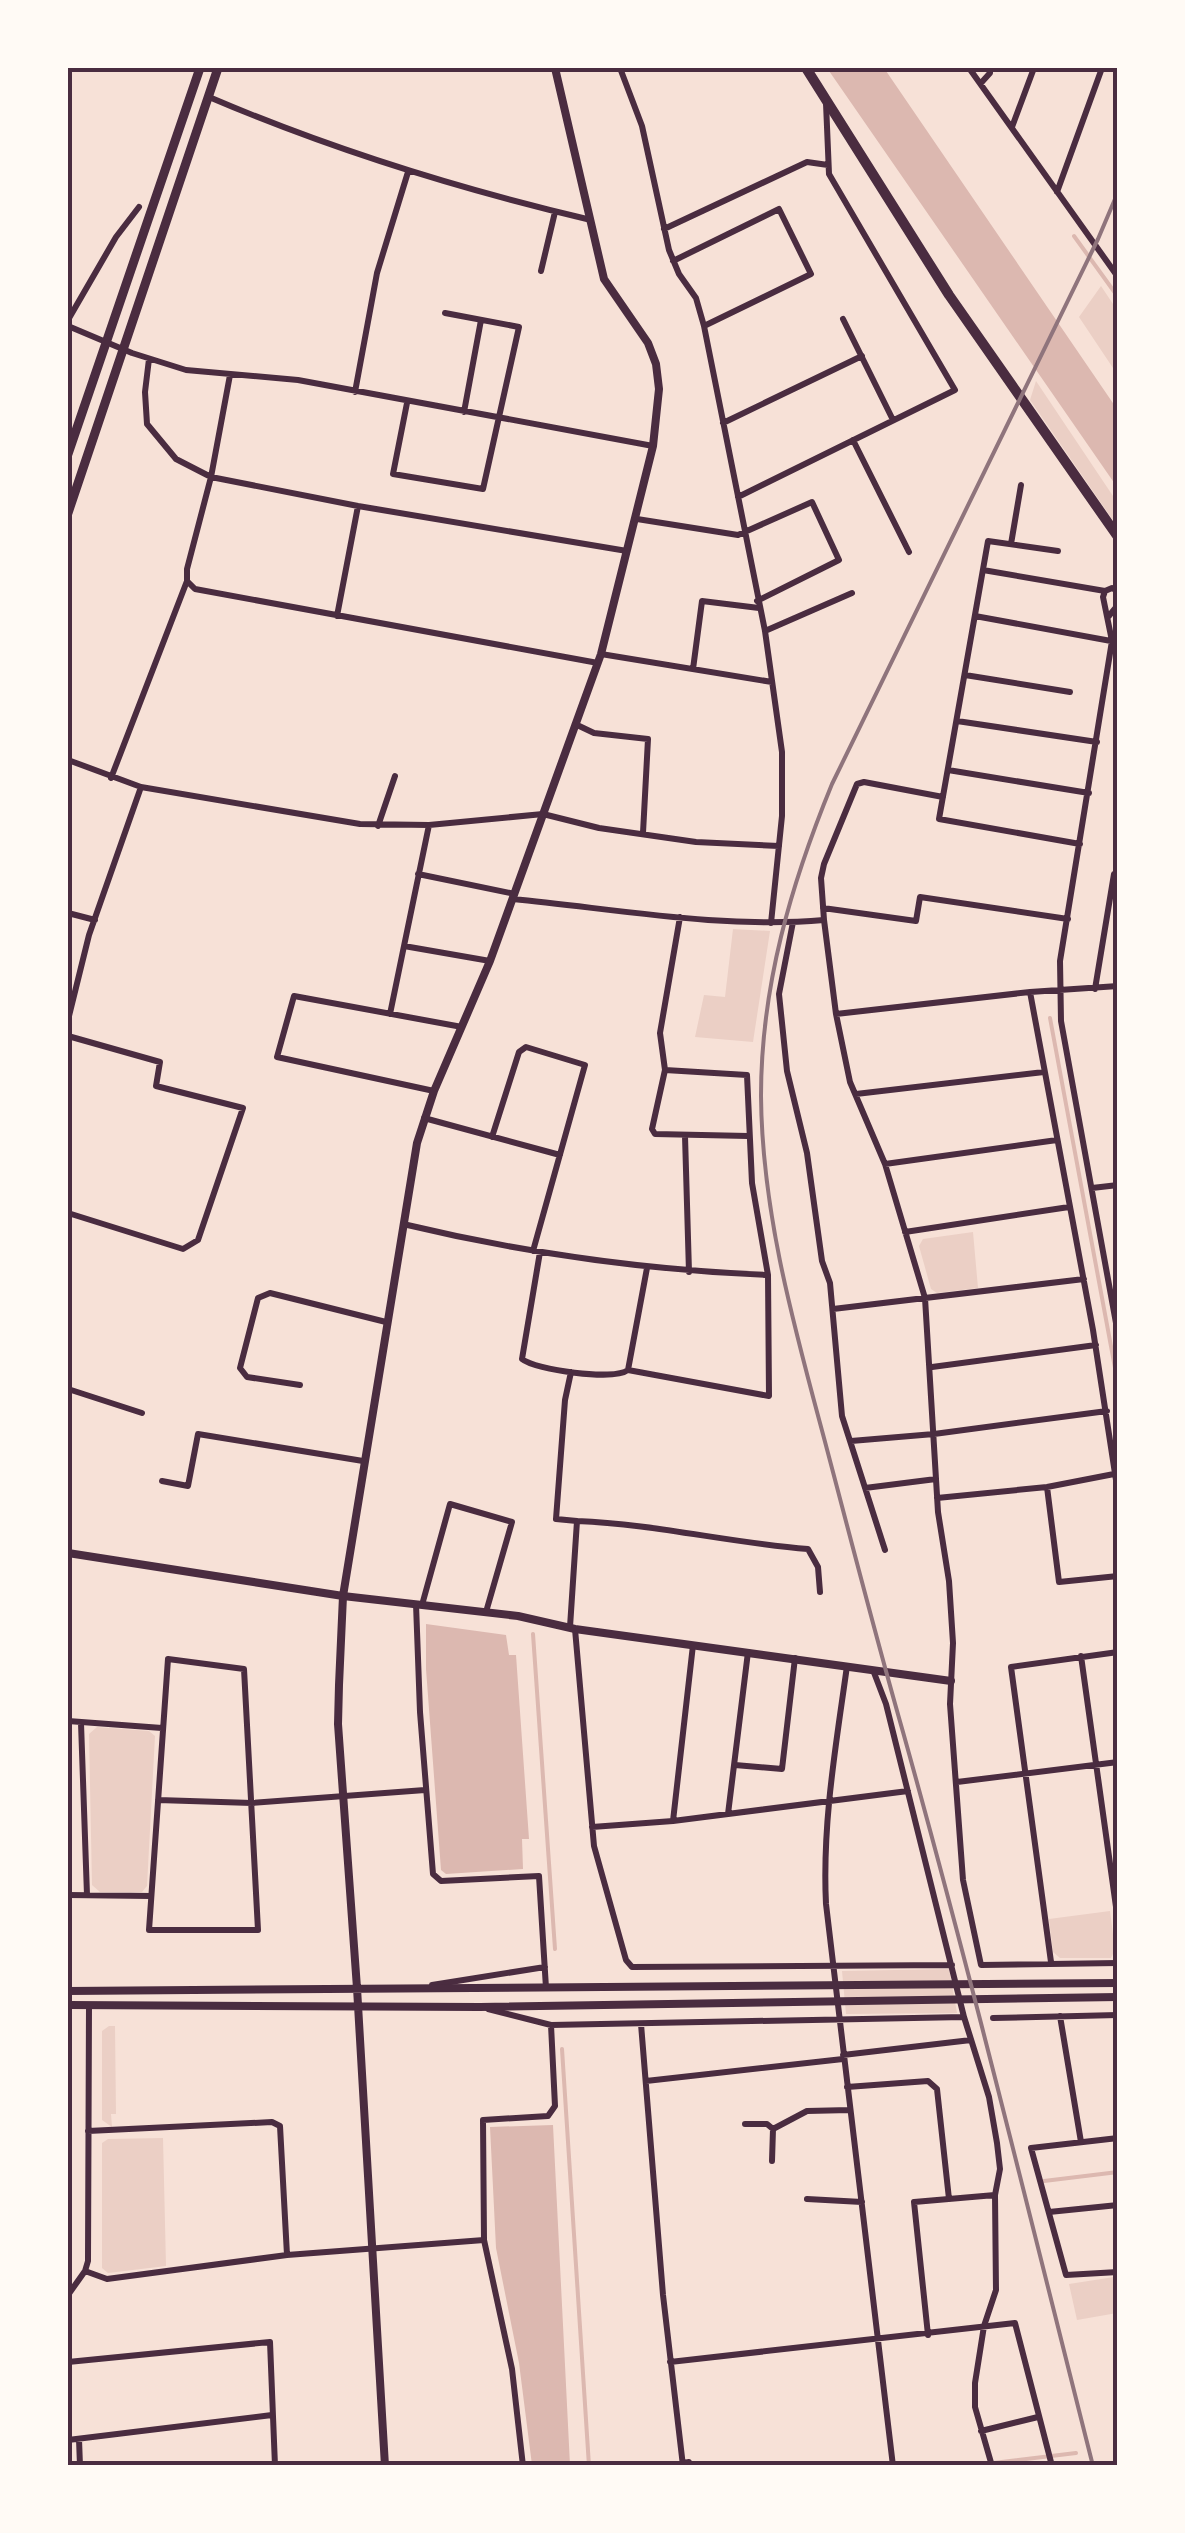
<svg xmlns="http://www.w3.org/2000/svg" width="1185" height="2533" font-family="'PT Sans',sans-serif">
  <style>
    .green { fill: #ebcfc5 }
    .water { fill: #dcb8b0 }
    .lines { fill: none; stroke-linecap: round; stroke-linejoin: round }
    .stream { stroke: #dcb8b0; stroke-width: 4 }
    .minor { stroke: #4a2c40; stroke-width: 6 }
    .tertiary { stroke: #4a2c40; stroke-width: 8 }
    .primary { stroke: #4a2c40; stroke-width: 9 }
    .trunk { stroke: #4a2c40; stroke-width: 10 }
    .rail { stroke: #8f747c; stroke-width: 4 }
    .neatline { fill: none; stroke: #4a2c40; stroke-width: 4 }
  </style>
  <rect width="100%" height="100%" fill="#f7e1d7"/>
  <path class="green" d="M1101 286 1117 310V374L1079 317Z
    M1036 381 1117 502V526L1030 400Z
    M733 929 770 931 753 1042 695 1037 704 995 725 997Z
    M973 1232 978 1288 937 1293 931 1289 919 1246 923 1239Z
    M97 1727 149 1731 155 1736 147 1886 142 1892H100L92 1885 89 1734Z
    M1110 1911 1115 1950 1111 1958H1060L1053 1952 1049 1919Z
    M949 1969 957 2013 846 2014 842 1971Z
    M109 2026H115L116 2114H111L112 2127 102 2120V2031Z
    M163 2138 166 2266 108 2273 102 2268V2143L108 2139Z
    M1114 2277 1117 2282V2313L1077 2320 1069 2284Z"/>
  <path class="water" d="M827 68H884L1117 409V487Z
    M426 1624 506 1635 509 1655H516L529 1839H522L523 1869 446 1874 441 1870 426 1669Z
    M553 2125 570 2465H532L519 2363 496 2248 490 2127Z"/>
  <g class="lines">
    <path class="stream" d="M1074 236 1118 297
      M1050 1018 1118 1384
      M533 1634 555 1949
      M562 2049 589 2466
      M1044 2181 1118 2172
      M969 2466 1076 2453"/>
    <path class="minor" d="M620 68 642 126 669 250 679 274 696 298 704 326 765 631 782 752V816L771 923
      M969 68 1118 277
      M981 83 990 73V68
      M209 97C333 150 459 189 591 220
      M1012 127 1034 68
      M1057 192 1102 68
      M664 229 807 162 828 165
      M673 261 779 209 811 274 704 326
      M541 271 555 212
      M843 319 893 420
      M68 320 116 237 139 207
      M68 326 132 353 186 370 298 380 653 446
      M149 359 145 392 147 424 176 459 211 477 358 506 627 551
      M355 392 377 273 408 172
      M407 403 393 474 483 489 519 327 445 313
      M464 412 481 320
      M723 423 862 356
      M853 440 909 552
      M738 497 955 390 829 174 826 103
      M637 519 738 535 812 502 839 560 757 601
      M1011 544 1021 485
      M1058 551 988 541 939 819 1080 844
      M983 570 1105 591
      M188 582 195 589 598 663
      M1118 591 1112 588 1105 591 1103 597 1112 641 1060 961 1061 1021 1118 1334
      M337 616 358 506
      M975 616 1111 641
      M1108 617 1118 605
      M765 631 852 593
      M601 654 772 682
      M693 669 702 601 759 608
      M965 675 1070 692
      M957 721 1097 742
      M575 724 594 733 648 739 643 833
      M68 760 141 787 360 824 429 825 543 814 599 828 696 842 779 846
      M948 770 1089 793
      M111 778 187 581V569L211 477 230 375
      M429 825 404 946 490 961
      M378 826 395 776
      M418 874 515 894
      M513 899C616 909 721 929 824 920L836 1014
      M823 908 916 921 920 897 1068 919
      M68 913 95 920
      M680 917 660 1033 665 1070 652 1129 655 1134 748 1136
      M824 920 821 878 824 864 857 784 864 782 943 797
      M793 922 779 994 787 1071 807 1153 822 1261 830 1283 842 1416 885 1550
      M1118 986 1030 992 1093 1330 1118 1493
      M1095 989 1114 874 1118 875
      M1030 992 836 1014 850 1082 885 1164 925 1298 938 1512 949 1581 953 1643 950 1704 963 1880 981 1965 1118 1963
      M390 1014 404 946
      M68 1020 89 935 141 787
      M68 1036 160 1062 156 1086 243 1108 198 1240 183 1249 68 1213
      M434 1091 277 1057 294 996 462 1027
      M856 1094 1044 1072
      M424 1118 560 1155
      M685 1136 689 1272
      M492 1137 519 1052 526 1047 585 1065 533 1251
      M885 1164 1057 1140
      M1092 1188 1118 1185
      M403 1224C524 1253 643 1270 768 1275
      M905 1232 1069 1207
      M540 1252 522 1359C535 1370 614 1381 628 1370L647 1268
      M833 1309 1084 1279
      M932 1367 1096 1345
      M628 1370 769 1396 768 1275 752 1183 747 1075 665 1070
      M571 1372 565 1400 556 1519 577 1521
      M300 1385 247 1377 240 1368 258 1298 270 1293 386 1322
      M68 1389 142 1413
      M851 1441 934 1434 1107 1411
      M162 1481 188 1486 198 1434 363 1461
      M1047 1487 1059 1582 1118 1576
      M865 1488 936 1479
      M937 1498 1047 1487 1114 1474
      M416 1604 420 1712 433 1874 441 1881 539 1876 546 1988
      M422 1605 450 1504 512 1522 486 1612
      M570 1627 577 1521C655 1524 730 1543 808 1549L818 1567 820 1592
      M575 1629 594 1846 626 1960 632 1967 952 1965
      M1081 1656 1118 1921
      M168 1659 244 1669 258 1930H149Z
      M847 1666C836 1745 822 1824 826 1904L893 2466
      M873 1670 886 1704 964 2017 989 2097 997 2143 1000 2169 995 2195 996 2290 984 2326 975 2383V2407L992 2466
      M68 1721 162 1728
      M81 1723 87 1895
      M735 1765 782 1769 795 1658
      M957 1782 1118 1762
      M158 1800 252 1803 425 1790
      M728 1814 748 1652
      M673 1821 693 1645
      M592 1827 673 1821 908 1791
      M68 1895 151 1896
      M1051 1962 1011 1667 1118 1652
      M432 1985 545 1967
      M488 2009 551 2025 964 2017
      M1060 2016 1081 2142
      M993 2018 1118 2015
      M641 2024 663 2295 683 2466
      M843 2055 971 2040
      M646 2081 843 2059
      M847 2087 928 2081 937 2089 949 2199
      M745 2124H767L773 2129
      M88 2131 272 2122 280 2126 287 2255
      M1118 2138 1031 2148 1066 2275 1118 2272
      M772 2161 773 2129 807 2111 850 2110
      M807 2199 862 2202
      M1049 2212 1118 2205
      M85 2271 107 2279 287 2255 484 2240
      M68 2295 85 2271 88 2261 89 2006
      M928 2335 914 2202 995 2195
      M68 2362 270 2342 275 2466
      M670 2362 1015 2323 1052 2466
      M981 2431 1038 2417
      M79 2439 80 2466
      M68 2440 272 2415
      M683 2463 689 2462 691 2466
      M523 2466 512 2369 484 2240 483 2120 548 2116 555 2106 551 2025"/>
    <path class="tertiary" d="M68 1553 343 1596 518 1616 575 1629 951 1681
      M68 1991 1118 1983
      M68 2005 480 2007 1118 1997
      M385 2466 357 1988 338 1724 339 1685 343 1596 417 1143 434 1091 490 961 601 654 653 446 659 389 656 364 648 343 604 279 555 68"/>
    <path class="primary" d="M68 454 200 68
      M68 513 218 68"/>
    <path class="trunk" d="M806 68 949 295 1118 537"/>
    <path class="rail" d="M1093 2466C1031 2221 971 1975 903 1732 875 1634 850 1536 824 1438 794 1326 762 1213 761 1096 761 986 791 884 832 784L1098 239 1118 192"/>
  </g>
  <rect width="1185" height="2533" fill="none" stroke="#fffaf5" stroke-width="140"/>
  <rect x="70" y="70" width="1045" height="2393" class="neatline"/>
</svg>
